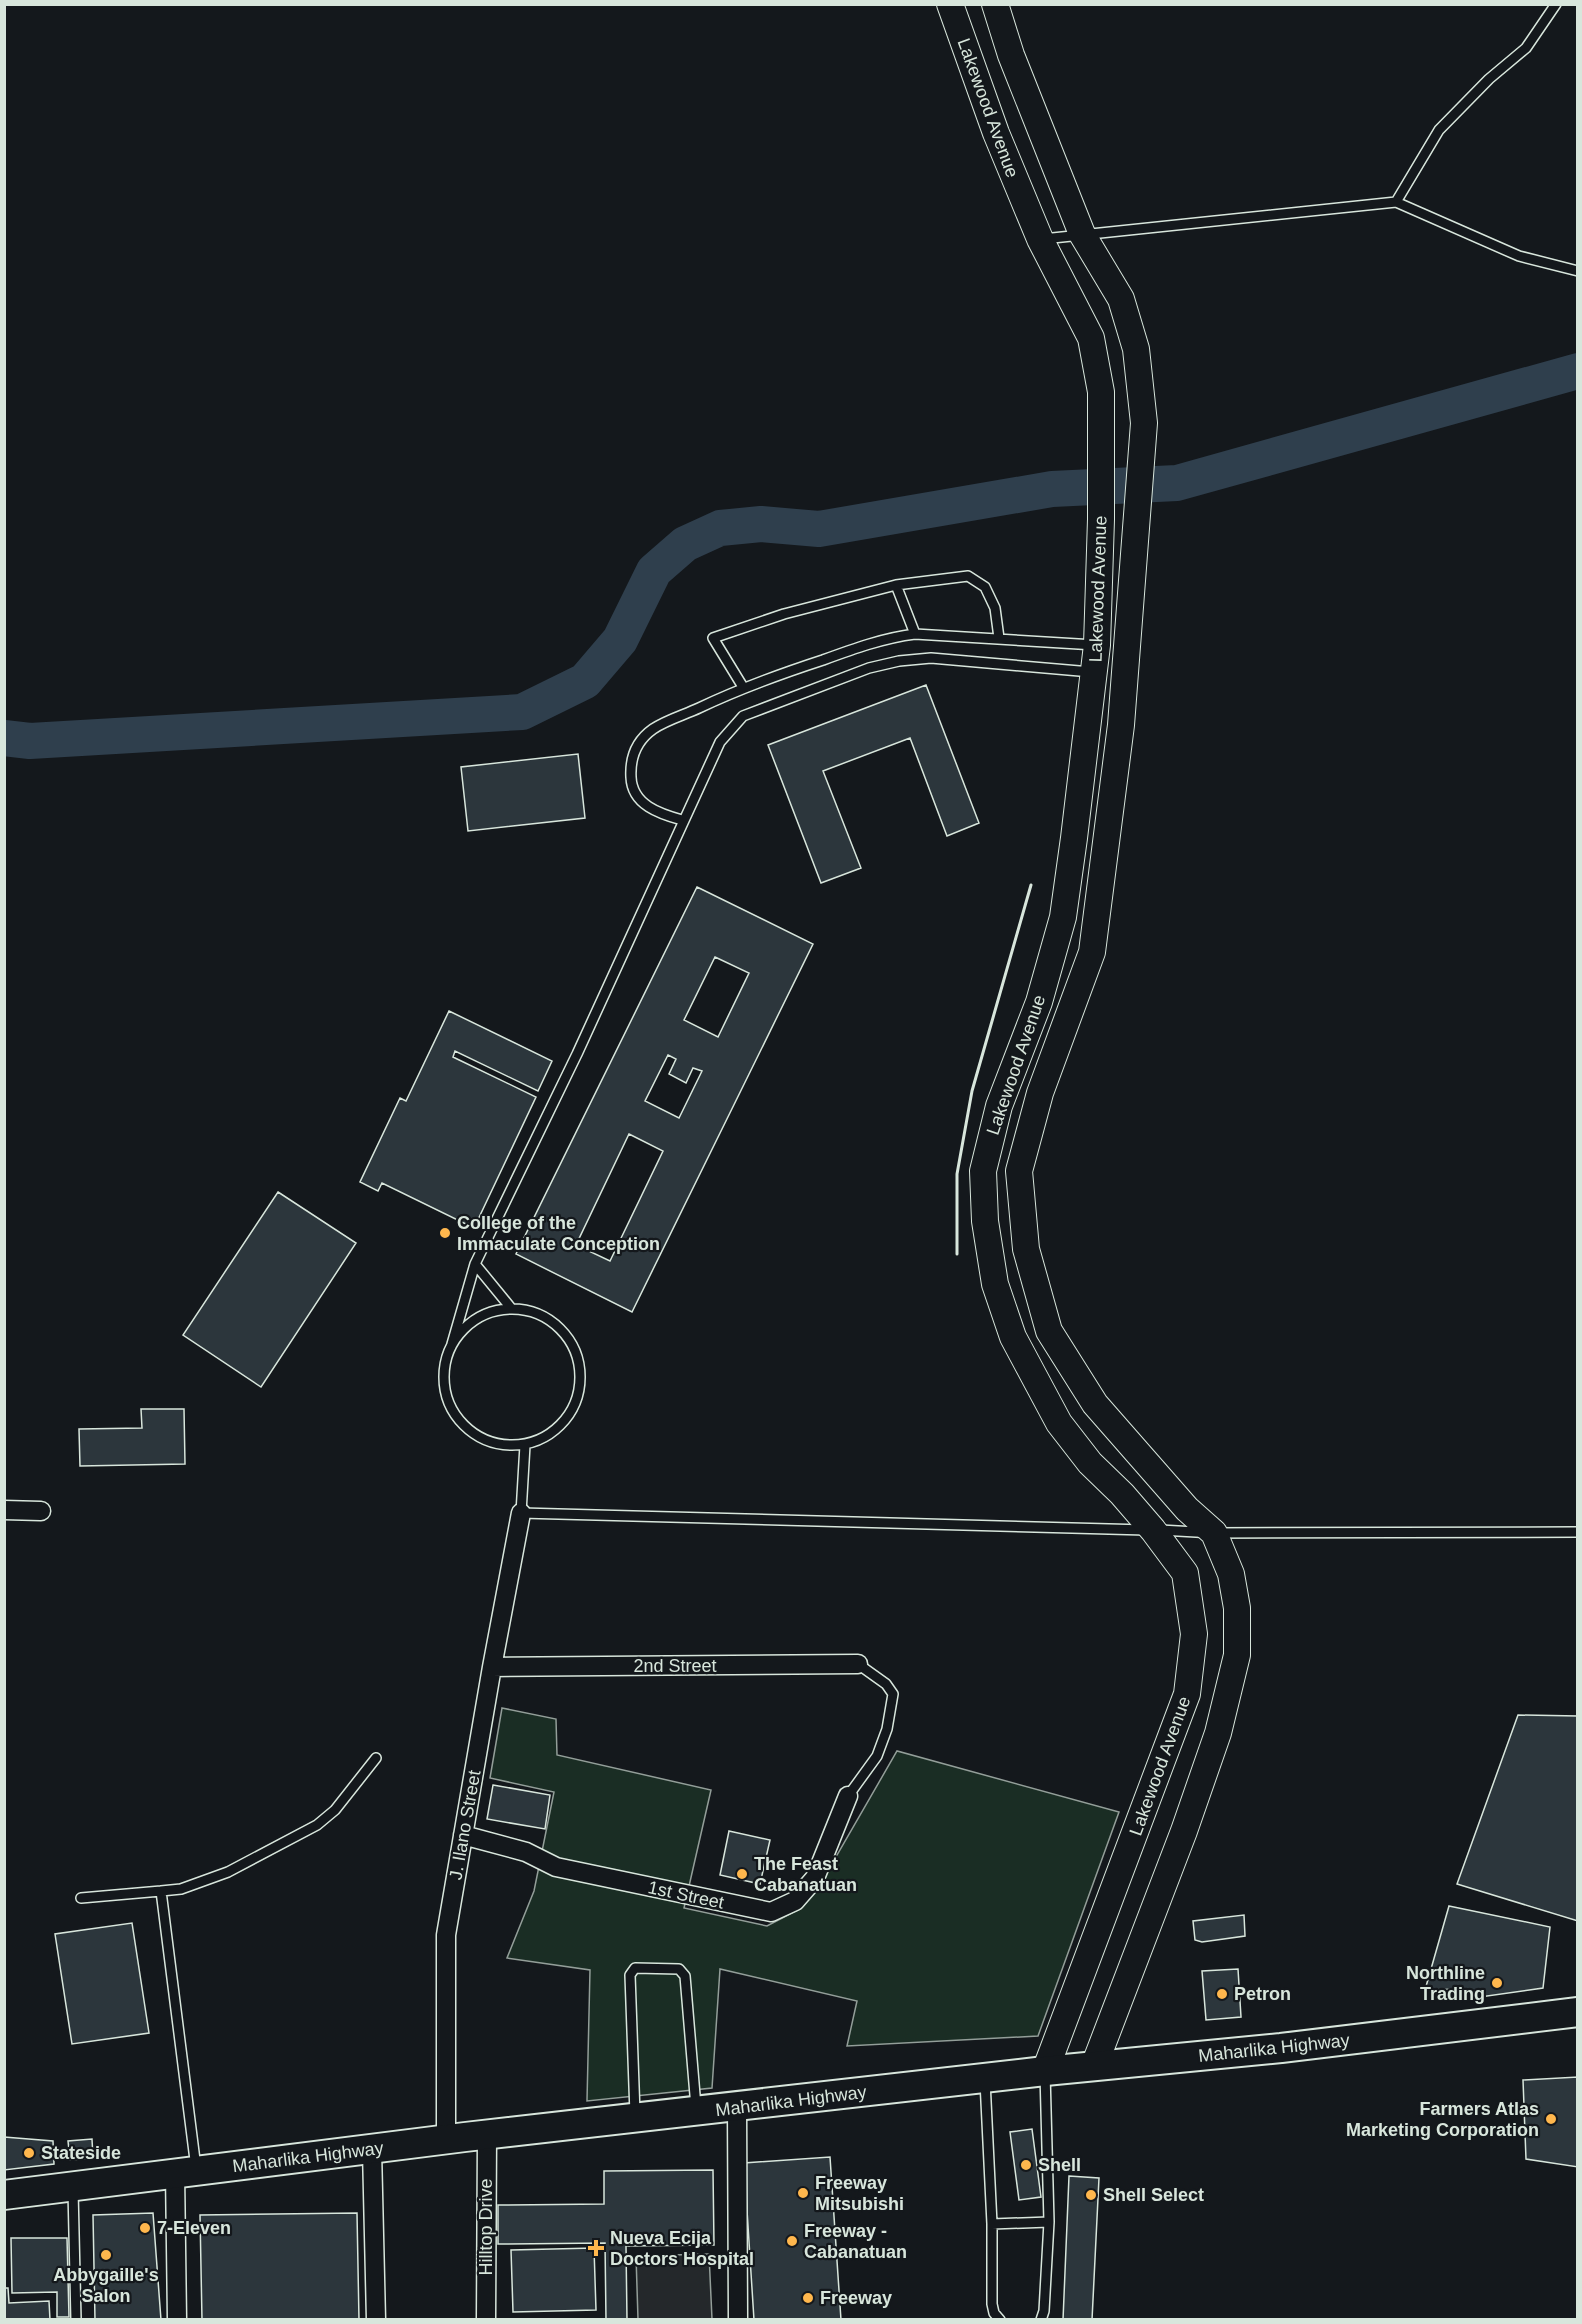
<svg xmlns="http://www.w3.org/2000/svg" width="1582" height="2324" font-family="Arial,sans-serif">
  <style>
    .green { fill: #1a2d24; stroke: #939e99; stroke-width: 1.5 }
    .parking { fill: #24282b; stroke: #939e99; stroke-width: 1.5 }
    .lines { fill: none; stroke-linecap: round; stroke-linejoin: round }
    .river { stroke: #2f3f4d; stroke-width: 36 }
    .building { fill: #2c363c; stroke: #d8e6dc; stroke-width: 1.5; fill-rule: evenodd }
    .lane-casing { stroke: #d8e6dc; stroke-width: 12 }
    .street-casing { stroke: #d8e6dc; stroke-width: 21 }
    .secondary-casing { stroke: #d8e6dc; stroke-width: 28 }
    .primary-casing { stroke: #d8e6dc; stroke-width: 32 }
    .lane { stroke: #14181c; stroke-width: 9 }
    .street { stroke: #14181c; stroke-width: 18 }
    .secondary { stroke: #14181c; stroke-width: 26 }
    .primary { stroke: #14181c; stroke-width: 28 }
    .wall { stroke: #d8e6dc; stroke-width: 3 }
    .poi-dot { fill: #ffb74d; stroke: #14181c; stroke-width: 2 }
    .labels { text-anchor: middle; stroke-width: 4.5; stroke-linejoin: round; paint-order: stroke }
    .street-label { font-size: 18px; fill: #d8e6dc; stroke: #14181c }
    .poi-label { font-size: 18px; font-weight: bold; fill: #d8e6dc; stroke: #14181c; text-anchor: start }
  </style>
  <rect width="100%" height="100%" fill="#14181c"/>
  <path class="green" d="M502 1708 556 1719 557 1755 711 1790 684 1908 767 1926 798 1910 822 1881 897 1751 1119 1812 1038 2036 847 2046 857 2001 720 1969 712 2088 587 2101 590 1970 507 1958 534 1891 554 1792 490 1778Z"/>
  <path class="parking" d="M709 2254 712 2319H638L636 2256Z"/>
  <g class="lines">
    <path class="river" d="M4 738 30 741 522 712 585 681 620 640 654 571 685 544 720 528 761 524 819 529 1052 489 1177 483 1578 371"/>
  </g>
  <path class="building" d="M926 685 979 823 947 836 910 738 823 771 861 868 821 883 768 745Z
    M578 754 585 818 468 831 461 767Z
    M697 887 813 944 632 1312 516 1254ZM715 957 749 973 718 1037 684 1020ZM668 1055 676 1059 669 1074 686 1083 693 1068 702 1071 679 1118 645 1101ZM629 1134 663 1151 610 1261 576 1245Z
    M449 1011 552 1061 538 1091 455 1051 453 1057 536 1097 474 1228 382 1183 378 1191 360 1182 400 1098 406 1101Z
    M278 1192 356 1243 261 1387 183 1335Z
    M141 1409H184L185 1464 80 1466 79 1429 142 1428Z
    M1518 1715 1578 1716V1921L1457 1884Z
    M493 1785 550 1795 545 1829 487 1819Z
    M729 1831 770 1840 760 1884 720 1875Z
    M1449 1906 1550 1927 1543 1988 1466 1999 1462 1989 1425 1990Z
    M1244 1915 1245 1936 1202 1942 1195 1940 1193 1921Z
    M132 1923 149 2033 72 2044 55 1934Z
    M1238 1969 1241 2017 1206 2020 1202 1971Z
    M1578 2077V2167L1526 2159 1523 2080Z
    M1032 2129 1041 2197 1019 2200 1010 2132Z
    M4 2137 53 2141 54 2164 4 2170Z
    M92 2139 93 2158 70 2160 68 2141Z
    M830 2157 841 2320H754L744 2163Z
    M713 2170 714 2245 626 2246 627 2320H606L605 2243 498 2244V2205L604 2204V2171Z
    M1069 2176 1099 2178 1092 2320H1063Z
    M153 2213 161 2320H95L93 2215Z
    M357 2213 359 2320H202L200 2215Z
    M11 2238H67L69 2317H57V2292L12 2293Z
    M594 2248 596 2310 513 2312 511 2250Z
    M4 2288H8L9 2303 49 2301 50 2320H4Z"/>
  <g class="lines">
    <g class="lane-casing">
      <path id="lane" d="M1396 202 1439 130 1489 79 1526 48 1556 4
        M1043 239 1396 202 1519 256 1578 271
        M896 585 915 634
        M743 687 713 638 784 614 896 585 968 576 985 587 995 608 999 638
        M682 820C660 814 632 805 631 777 630 758 636 741 653 729 666 720 684 715 699 708 739 689 780 674 823 660 853 649 883 638 915 634L1095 645
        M475 1264 511 1308
        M444 1377a68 68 0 1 1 136 0a68 68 0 1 1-136 0Z
        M452 1344 475 1264 577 1054 720 742 743 716 869 668 899 661 931 658 1091 672
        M525 1445 521 1513 1146 1530
        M1160 1530 1214 1533 1578 1532
        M848 1796 877 1756 887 1729 893 1694 886 1684 858 1664
        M161 1891 181 1889 228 1872 317 1825 335 1810 376 1758
        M81 1898 161 1891 196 2168
        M985 2081 992 2224 1049 2222 1045 2073
        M635 2114 630 1975 635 1968 679 1969 685 1976 696 2107
        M73 2190 76 2320
        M992 2224V2304L994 2313 1000 2320
        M1041 2320 1044 2311 1049 2222"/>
    </g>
    <g class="street-casing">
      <path id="street" d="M4 1510 41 1511
        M492 1667 858 1664
        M463 1835 526 1852 556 1867 771 1912 795 1901 815 1878 848 1796
        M737 2107 738 2320
        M446 2140V1935L492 1667 521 1513
        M372 2150 376 2320
        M175 2172 177 2320
        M486 2320 487 2135"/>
    </g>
    <g class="secondary-casing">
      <path id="secondary" d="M950 4 996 133 1040 239 1091 338 1101 392V519L1097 645 1074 838 1063 917 1039 1002 999 1106 983 1171 985 1221 995 1284 1013 1337 1059 1423 1090 1463 1122 1494 1153 1530 1185 1573 1194 1634 1187 1694 1045 2071
        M995 4 1011 55 1082 234 1121 299 1136 349 1144 423 1121 725 1092 952 1040 1093 1019 1171 1026 1249 1049 1331 1095 1404 1187 1509 1214 1533 1231 1574 1237 1608V1655L1218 1733 1184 1831 1094 2066"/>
    </g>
    <g class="primary-casing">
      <path id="primary" d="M4 2195 465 2137 1045 2071 1281 2048 1578 2012"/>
    </g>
    <use href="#lane" class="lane"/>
    <use href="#street" class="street"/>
    <use href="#secondary" class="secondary"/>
    <use href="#primary" class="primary"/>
    <path class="wall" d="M957 1254V1174L972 1091 1031 885"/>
  </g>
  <g class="poi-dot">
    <circle cx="445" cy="1233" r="6"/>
    <circle cx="742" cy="1874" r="6"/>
    <circle cx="1497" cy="1983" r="6"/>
    <circle cx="1222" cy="1994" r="6"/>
    <circle cx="1551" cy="2119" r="6"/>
    <circle cx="29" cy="2153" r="6"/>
    <circle cx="1026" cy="2165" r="6"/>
    <circle cx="803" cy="2193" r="6"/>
    <circle cx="1091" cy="2195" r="6"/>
    <circle cx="145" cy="2228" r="6"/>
    <circle cx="792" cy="2241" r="6"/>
    <path d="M593 2239h6v6h6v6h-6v6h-6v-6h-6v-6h6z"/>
    <circle cx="106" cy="2255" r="6"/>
    <circle cx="808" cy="2298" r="6"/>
  </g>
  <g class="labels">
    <g class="street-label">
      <text transform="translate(988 108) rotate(70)" y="6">Lakewood Avenue</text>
      <text transform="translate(1098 589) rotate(-88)" y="6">Lakewood Avenue</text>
      <text transform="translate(1016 1065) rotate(-71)" y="6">Lakewood Avenue</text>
      <text x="675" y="1672">2nd Street</text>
      <text transform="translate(1160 1766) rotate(-70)" y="6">Lakewood Avenue</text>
      <text transform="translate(465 1825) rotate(-80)" y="6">J. Ilano Street</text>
      <text transform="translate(686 1895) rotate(12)" y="6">1st Street</text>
      <text transform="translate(1274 2048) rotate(-6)" y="6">Maharlika Highway</text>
      <text transform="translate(791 2101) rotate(-7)" y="6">Maharlika Highway</text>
      <text transform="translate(308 2157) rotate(-7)" y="6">Maharlika Highway</text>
      <text transform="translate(486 2227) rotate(-90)" y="6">Hilltop Drive</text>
    </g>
    <g class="poi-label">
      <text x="457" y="1229">College of the<tspan x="457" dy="21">Immaculate Conception</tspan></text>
      <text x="754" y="1870">The Feast<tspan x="754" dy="21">Cabanatuan</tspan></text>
      <text x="1485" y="1979" text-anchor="end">Northline<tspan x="1485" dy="21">Trading</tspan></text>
      <text x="1234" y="2000">Petron</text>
      <text x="1539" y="2115" text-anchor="end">Farmers Atlas<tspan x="1539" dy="21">Marketing Corporation</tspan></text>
      <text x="41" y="2159">Stateside</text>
      <text x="1038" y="2171">Shell</text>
      <text x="815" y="2189">Freeway<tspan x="815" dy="21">Mitsubishi</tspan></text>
      <text x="1103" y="2201">Shell Select</text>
      <text x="157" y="2234">7-Eleven</text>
      <text x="804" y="2237">Freeway -<tspan x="804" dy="21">Cabanatuan</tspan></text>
      <text x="610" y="2244">Nueva Ecija<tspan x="610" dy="21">Doctors Hospital</tspan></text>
      <text x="106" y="2281" text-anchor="middle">Abbygaille's<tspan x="106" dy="21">Salon</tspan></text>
      <text x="820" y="2304">Freeway</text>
    </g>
  </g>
  <rect width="1582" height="2324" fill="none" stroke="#d8e6dc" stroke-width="12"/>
</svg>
